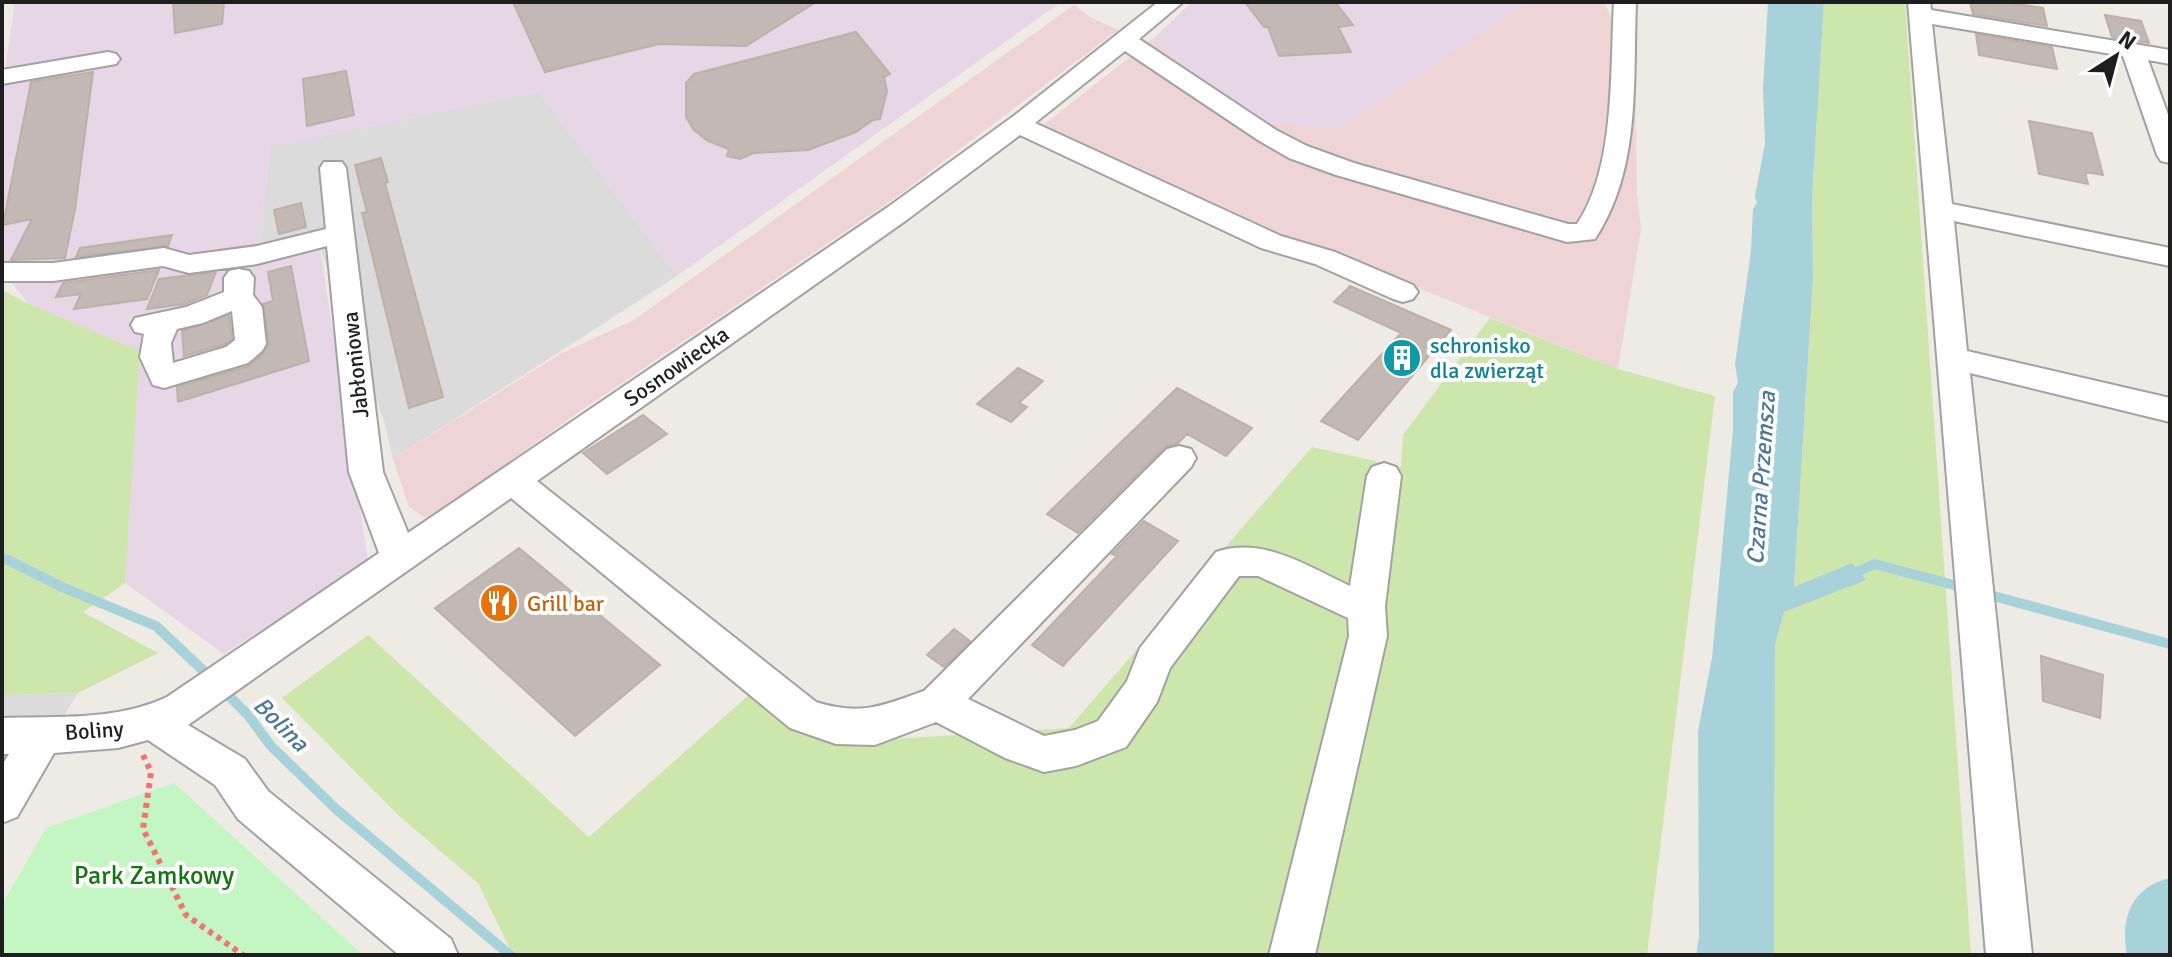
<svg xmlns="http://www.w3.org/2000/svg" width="2172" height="957" font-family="Signika,sans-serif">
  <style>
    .residential { fill: #dcdbdb }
    .commercial { fill: #eed4d5 }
    .industrial { fill: #e7d6e5 }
    .grass { fill: #cde6ac }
    .park { fill: #c3f6c3 }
    .water { fill: #a7d2da }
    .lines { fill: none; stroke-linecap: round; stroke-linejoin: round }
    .stream-far1 { stroke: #a7d2da; stroke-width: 8 }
    .stream { stroke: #a7d2da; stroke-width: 10 }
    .building { fill: #c2b9b4; stroke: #bfb0a7; stroke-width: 2 }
    .minor-casing { stroke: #a2a2a2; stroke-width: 4 }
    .path { stroke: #f27371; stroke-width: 6; stroke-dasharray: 5 5; stroke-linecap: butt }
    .minor { fill: #fff; fill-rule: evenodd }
    .labels { text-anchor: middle; stroke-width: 8; stroke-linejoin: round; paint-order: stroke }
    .culture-label { font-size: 22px; fill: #0d838f; stroke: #fff; text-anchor: start }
    .street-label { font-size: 22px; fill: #1e1e1e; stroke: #fff }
    .food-label { font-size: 22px; fill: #c56008; stroke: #fff; text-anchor: start }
    .water-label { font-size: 24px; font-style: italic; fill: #497899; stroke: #fff }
    .near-park-label { font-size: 26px; fill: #117611; stroke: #fff }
  </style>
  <rect width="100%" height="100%" fill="#eeeae4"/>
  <path class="residential" d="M539 92 677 276 393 459 384 421 320 248 257 267 270 147Z
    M78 693 2 818V695Z"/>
  <path class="commercial" d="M1529 2H1604L1635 68 1637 194 1641 229 1618 369 1320 248 1229 218 1037 130 1153 39 1204 83 1430 67Z
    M1074 5 1090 17 1118 30 899 195 573 416 429 520 409 507 393 459 560 354 634 320Z"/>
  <path class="industrial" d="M15 2H1061L677 276 539 92 270 147 257 266 320 248 368 561 224 654 125 583 139 351 29 304 2 271V92Z
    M1192 2H1529L1340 129 1273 125 1204 83 1153 39Z"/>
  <path class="grass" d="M1824 2H1905L1971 955H1774L1775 645 1784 612 1852 563 1794 588 1813 278 1812 200Z
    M2 290 29 304 140 351 125 583 83 612 158 653 78 693 2 695Z
    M1490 318 1618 369 1715 396 1647 955H513L478 883 400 817 282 698 368 635 589 837 750 694 842 742 1069 728 1312 447 1401 467 1403 435Z"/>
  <path class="park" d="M174 783 363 955H2V905L46 828Z"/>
  <path class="water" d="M1768 2H1824L1812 200 1813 278 1794 587 1852 563 1866 580 1784 612 1775 645 1774 955H1696L1699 937 1698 731 1712 658 1733 430V392L1738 383 1735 364 1751 251 1753 209 1757 203 1755 196 1765 144 1763 88Z
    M2170 878V955H2127C2120 919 2131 887 2170 878Z"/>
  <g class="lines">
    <path class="stream-far1" d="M2 557 8 560"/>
    <path class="stream" d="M4 558 62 587 156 626 210 677
      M1852 574 1875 564 1965 588
      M1986 594 2170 644
      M222 689 248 715 271 746 336 809 510 955"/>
  </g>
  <path class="building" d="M173 2H224L222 24 175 33Z
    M513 2H816L746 46 659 44 545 72Z
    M1245 2H1335L1353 25 1338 27 1351 52 1279 56 1268 27H1264Z
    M1970 2H2004L2043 8 2047 26 1973 14Z
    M2105 15 2141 21 2149 43 2112 37Z
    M856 32 890 74 884 77 887 91 880 119 873 120 856 132 808 150 753 153 740 159 727 156 729 149 708 141 694 130 686 117V83L694 74Z
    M1976 34 2052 47 2057 69 1979 55Z
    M346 71 354 115 307 126 303 79Z
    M93 72 75 209 65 258 11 260 32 219 3 225 31 82Z
    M2029 121 2092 133 2103 175 2085 172 2088 184 2039 174Z
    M381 158 388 182 385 183 443 397 409 408 362 213 367 212 355 165Z
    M301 203 306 227 279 234 274 210Z
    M172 235 168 246 76 257 80 248Z
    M291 266 309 361 178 402 177 387 249 366 264 353 269 344 263 304 273 301 268 272Z
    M159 270 147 299 74 309 81 294 56 297 63 283Z
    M216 272 207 295 185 304 147 309 159 279Z
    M1350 286 1451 330 1358 440 1321 421 1401 333 1334 302Z
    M229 315 232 339 225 344 184 356 182 331Z
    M1018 368 1043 381 1019 403 1027 407 1011 422 977 404Z
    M1177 388 1252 428 1226 456 1187 434 1178 443 1165 447 1078 533 1047 514Z
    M643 415 667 434 607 474 583 453Z
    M1144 521 1178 541 1063 666 1032 645 1117 556 1112 554Z
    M519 548 660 665 575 736 435 608Z
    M954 629 970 641 944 667 927 655Z
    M2041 656 2103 675 2100 718 2043 701Z"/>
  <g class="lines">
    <g class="minor-casing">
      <path id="minor" d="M1158 2H1183L1139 39 1276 130 1307 146 1354 163 1568 224H1577C1616 167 1610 69 1614 2H1636C1633 82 1641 170 1595 239L1567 242 1336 175 1289 158 1258 140 1125 51 1035 123 1281 236 1335 252 1413 285 1418 292 1413 299 1403 302 1393 299 1315 264 1261 248 1020 135 908 219 537 481 816 702C861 716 882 706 924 691L1167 449 1179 446 1191 449 1196 458 1191 467 968 699 1044 736 1075 730 1098 721 1127 681 1140 648 1216 552C1264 536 1308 567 1350 586L1367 476 1372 467 1384 463 1396 467 1401 476 1385 606 1387 636 1315 955H1269L1349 636 1348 618 1258 576H1239L1170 668 1157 702 1126 747 1076 766 1044 772 1005 758 936 722 875 745 836 744 790 728 511 498 188 725 245 759 268 791 451 939 458 955H399L238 819 215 785 148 740 118 748 54 753 17 817 2 823V765L9 754H2V718C57 716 116 721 167 697L379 553 349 472 327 246 257 264 189 273 163 266 53 281H2V263H53L164 248 189 255 257 246 326 229 320 168 324 162H342L346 168 383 472 408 533 888 207 1015 115Z
        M1908 2H1930L1931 10 2170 50V64L2148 60 2170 120V163L2161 161 2157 155 2123 56 1932 24 1952 204 2170 248V266L1954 221 1967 351 2170 398V422L1970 373 2032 955H1986Z
        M108 52 116 54 120 59 116 64 2 84V70Z
        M239 269 249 271 254 278 253 295 262 307 266 344 262 351 248 363 164 388 153 385 140 357 144 334 135 332 131 325 135 318 186 307 224 292V278L229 271ZM232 311 235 340 226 347 173 363 171 343 177 329 203 323Z"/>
    </g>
    <path class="path" d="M143 755 151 772 143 829 186 915 243 955"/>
    <use href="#minor" class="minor"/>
  </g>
  <defs>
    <g id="building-disc" transform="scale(2)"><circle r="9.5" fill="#0f9aa8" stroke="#fff"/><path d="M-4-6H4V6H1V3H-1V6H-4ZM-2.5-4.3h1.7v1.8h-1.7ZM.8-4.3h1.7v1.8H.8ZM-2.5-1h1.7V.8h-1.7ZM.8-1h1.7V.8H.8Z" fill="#fff"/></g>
    <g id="restaurant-disc" transform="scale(2)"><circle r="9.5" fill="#e8710a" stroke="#fff"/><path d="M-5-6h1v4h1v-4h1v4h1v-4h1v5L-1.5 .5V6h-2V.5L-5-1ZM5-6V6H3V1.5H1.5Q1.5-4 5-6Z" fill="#fff"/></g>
  </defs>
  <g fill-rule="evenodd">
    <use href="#building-disc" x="1402" y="358"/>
    <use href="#restaurant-disc" x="499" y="603"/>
  </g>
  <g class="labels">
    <g class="culture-label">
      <text x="1430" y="353">schronisko<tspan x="1430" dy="25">dla zwierząt</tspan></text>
    </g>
    <g class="street-label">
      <text transform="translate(355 365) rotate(-96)" y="8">Jabłoniowa</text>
      <text transform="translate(676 366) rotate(-35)" y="8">Sosnowiecka</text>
      <text transform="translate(94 730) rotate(-4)" y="8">Boliny</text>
    </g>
    <g class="food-label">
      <text x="527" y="611">Grill bar</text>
    </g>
    <g class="water-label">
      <text transform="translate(1761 478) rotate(-86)" y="8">Czarna Przemsza</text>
      <text transform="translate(281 724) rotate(45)" y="8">Bolina</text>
    </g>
    <g class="near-park-label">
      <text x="154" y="884">Park Zamkowy</text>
    </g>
  </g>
  <rect width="2172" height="957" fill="none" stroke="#1e1e1e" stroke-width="8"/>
  <g transform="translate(2116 56) rotate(36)" stroke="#ffffff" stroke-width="6" paint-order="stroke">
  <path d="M0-6L14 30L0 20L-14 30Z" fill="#1e1e1e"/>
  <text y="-12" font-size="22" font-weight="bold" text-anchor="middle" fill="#1e1e1e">N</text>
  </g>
</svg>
